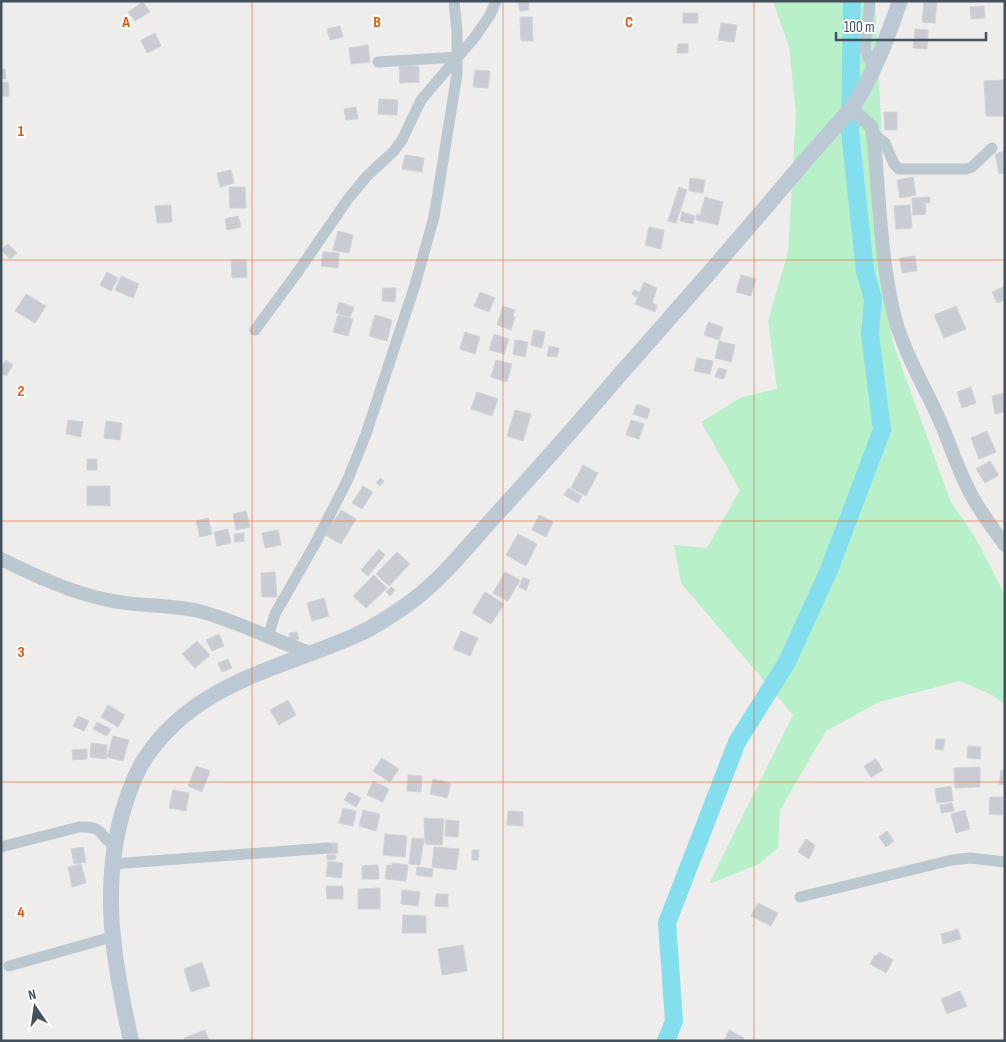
<svg xmlns="http://www.w3.org/2000/svg" width="1006" height="1042" font-family="'Sofia Sans Condensed',sans-serif">
  <style>
    .green { fill: #b8f0ca }
    .lines { fill: none; stroke-linecap: round; stroke-linejoin: round }
    .river { stroke: #83deee; stroke-width: 18 }
    .building { fill: #c9ccd2; stroke: #d0d3d8 }
    .minor { stroke: #bcc8d0; stroke-width: 11 }
    .tertiary { stroke: #bcc8d0; stroke-width: 14 }
    .secondary { stroke: #bcc9d4; stroke-width: 16 }
    .grid { fill: none; stroke: #e8590c; stroke-width: 1; stroke-opacity: 0.55 }
    .grid-label { font-size: 16px; text-anchor: middle; font-weight: bold; fill: #e8590c; stroke: #fff; stroke-width: 4.5; stroke-linejoin: round; paint-order: stroke }
  </style>
  <rect width="100%" height="100%" fill="#efecec"/>
  <path class="green" d="M773 1H875L892 340 950 500 975 537 1005 595V705L992 695 960 681 879 702 826 731 780 810 778 848 759 864 709 884 793 715 681 583 674 545 707 548 740 490 701 422 742 397 777 389 768 321 788 252 796 113 789 47Z"/>
  <g class="lines">
    <path class="river" d="M666 1041 674 1021 667 923 737 742 787 662 829 570 882 430 870 334 873 299 865 271 850 131 852 1"/>
  </g>
  <path class="building" d="M518 1H528L529 10 520 11Z
    M924 1H937L935 23 922 22Z
    M143 2 150 12 135 21 128 12Z
    M984 6 985 18 971 19 970 7Z
    M683 13H698V23H683Z
    M520 17H532L533 41H521Z
    M721 23 737 25 734 42 718 40Z
    M340 26 343 37 330 40 327 29Z
    M915 29 928 30 927 49 913 48Z
    M155 33 161 46 147 53 141 40Z
    M678 44H688V53H677Z
    M368 45 370 62 351 64 349 48Z
    M399 66H419V82L400 83Z
    M1 69H5L6 79H1Z
    M475 70 490 71 488 88 473 87Z
    M1005 80V116H986L984 81Z
    M8 82 9 96H1V83Z
    M379 99 398 100 397 115 378 114Z
    M356 107 358 119 346 120 344 109Z
    M884 112H897V130H885Z
    M1005 151V173L999 174 995 154Z
    M405 155 424 158 422 172 402 169Z
    M231 170 234 183 220 187 217 173Z
    M913 177 916 195 900 198 897 180Z
    M690 178 705 180 703 193 689 191Z
    M229 187H245L246 208H230Z
    M679 187 687 190 676 223 668 221Z
    M705 197 723 202 718 225 696 220 697 214 700 215Z
    M930 197V203H925L926 214 913 215 912 198Z
    M171 205 172 222 157 223 155 206Z
    M910 205 912 228 896 229 894 206Z
    M682 212 695 216 693 224 680 221Z
    M238 216 241 227 227 230 225 219Z
    M649 227 664 230 661 249 645 245Z
    M338 231 353 235 349 253 333 250Z
    M8 244 17 253 10 259 1 250Z
    M323 252 339 253 338 268 321 266Z
    M915 256 917 271 902 273 900 258Z
    M231 260H246L247 277 232 278Z
    M107 272 118 278 111 291 100 285Z
    M741 275 756 279 751 296 736 292Z
    M121 276 139 284 133 298 115 290Z
    M644 282 657 288 652 303 657 305 655 312 635 304Z
    M1005 286V300L997 303 992 292Z
    M383 288H396L395 302 382 301Z
    M634 290 639 292 637 297 632 294Z
    M480 292 495 298 489 312 474 306Z
    M26 294 46 306 35 323 15 311Z
    M339 302 354 307 350 317 336 313Z
    M503 306 515 310 513 316 515 317 511 330 497 325Z
    M956 306 966 329 944 338 934 315Z
    M338 315 353 319 348 336 333 332Z
    M375 315 392 320 387 341 369 336Z
    M708 322 723 327 719 340 704 335Z
    M534 330 545 332 542 348 531 345Z
    M465 332 480 337 475 354 460 349Z
    M494 334 509 339 504 354 489 350Z
    M515 340 528 342 525 357 513 354Z
    M719 341 735 345 731 362 715 358Z
    M549 346 559 348 557 357 547 356Z
    M697 358 713 361 710 374 694 371Z
    M6 360 13 365 6 376 1 373V368Z
    M496 360 512 364 507 382 491 377Z
    M718 368 727 370 724 379 715 377Z
    M971 387 976 403 962 408 957 392Z
    M477 392 498 399 492 416 471 409Z
    M1005 393V412L995 414 992 396Z
    M637 404 650 409 647 419 633 414Z
    M515 410 531 414 523 441 507 436Z
    M68 420 83 422 81 437 66 434Z
    M631 420 644 424 639 439 626 435Z
    M106 421 122 423 120 440 104 438Z
    M987 431 996 452 979 459 971 438Z
    M87 459H97V470H87Z
    M990 461 999 475 985 483 976 469Z
    M583 465 598 473 586 496 571 488Z
    M380 478 384 481 380 486 376 483Z
    M87 486H110V506L87 505Z
    M363 486 373 492 362 509 352 503Z
    M568 488 582 496 578 503 564 495Z
    M341 510 356 519 341 544 325 535Z
    M246 511 250 527 236 530 233 514Z
    M539 515 553 522 546 537 532 530Z
    M208 518 212 534 200 537 196 521Z
    M228 529 231 543 217 546 214 532Z
    M278 530 281 545 265 548 262 533Z
    M244 533V541L235 542 234 534Z
    M518 534 537 544 526 566 506 555Z
    M379 549 385 555 368 576 361 570Z
    M397 552 410 564 389 586 376 574Z
    M275 572 277 597H262L261 573Z
    M505 572 520 580 508 601 493 593Z
    M374 575 387 588 366 608 353 596Z
    M523 577 530 580 526 590 519 587Z
    M391 587 395 590 390 596 386 592Z
    M485 592 504 604 491 624 472 613Z
    M324 598 329 616 312 621 307 603Z
    M461 631 478 638 470 656 453 649Z
    M297 632 299 639 290 641 289 633Z
    M219 634 224 646 212 651 206 640Z
    M197 641 210 655 195 668 182 654Z
    M228 659 232 668 222 672 218 663Z
    M288 700 296 715 279 725 270 710Z
    M108 705 125 715 118 727 101 717Z
    M78 716 89 721 84 731 73 726Z
    M97 722 111 729 107 736 93 729Z
    M113 736 129 740 123 761 107 757Z
    M936 739H945L943 750 935 749Z
    M91 743 107 745 106 759 90 757Z
    M968 746 981 747 980 759 967 758Z
    M87 749V759L73 760 72 750Z
    M382 758 399 769 390 782 373 771Z
    M876 759 883 770 871 777 864 766Z
    M196 766 210 771 202 792 188 786Z
    M980 767V787L955 788 954 768Z
    M1001 770 1005 771V785L999 784Z
    M408 775 422 776 421 792 407 791Z
    M433 779 451 783 447 798 430 794Z
    M373 781 389 789 383 802 367 795Z
    M951 786 953 801 937 803 935 789Z
    M173 790 189 793 186 811 169 808Z
    M349 792 361 798 356 807 344 800Z
    M990 797H1003V815L989 814Z
    M952 803 954 811 941 813 940 805Z
    M343 808 356 811 353 826 339 823Z
    M363 810 380 814 376 831 359 826Z
    M965 810 970 829 956 833 951 814Z
    M508 811 523 812V826L507 825Z
    M424 818 444 819 442 845 425 844Z
    M446 820 459 821 458 837 445 836Z
    M887 831 894 841 886 847 879 837Z
    M385 834 407 836 405 857 383 855Z
    M412 838 424 839 420 865 409 864Z
    M806 839 815 845 809 859 798 852Z
    M327 843H337L338 853 327 854Z
    M83 847 86 862 74 864 71 849Z
    M434 847 459 849 456 870 432 867Z
    M472 850H479L478 860H472Z
    M327 855H336V859L327 860Z
    M328 861 343 863 341 878 326 876Z
    M392 863 408 865 406 881 385 879 387 865 392 866Z
    M81 864 86 883 72 887 68 867Z
    M378 865 379 879H362V866Z
    M417 867 433 869 432 877 416 875Z
    M326 886H343V899H327Z
    M380 888V909H358V889Z
    M402 890 420 892 418 906 401 904Z
    M436 894H448V907L435 906Z
    M758 903 778 913 771 926 751 916Z
    M403 915 426 916V933H402Z
    M958 929 961 939 943 944 941 934Z
    M463 945 467 971 442 975 438 949Z
    M879 952 893 960 886 973 870 964 875 955 877 956Z
    M202 962 210 986 191 992 184 969Z
    M960 991 967 1006 947 1014 941 999Z
    M205 1030 209 1041H185L184 1038Z
    M729 1030 744 1038 743 1041H724Z"/>
  <g class="lines">
    <path class="minor" d="M870 1 865 49 869 60 875 65
      M378 62 458 57
      M873 134 885 143 894 164 899 169H967L972 167 992 148
      M255 330 297 273 348 199 367 176 394 151 402 140 421 100 475 37 490 15 496 1
      M268 637 275 614 315 544 348 479 366 434 415 285 434 217 457 74V31L454 1
      M1 847 79 827C85 827 90 826 96 829 105 833 104 843 115 843
      M112 864 327 848
      M800 897 952 860 970 858 1005 862
      M9 966 112 937"/>
    <path class="tertiary" d="M851 109 871 126 873 134C879 190 880 247 891 301 898 340 918 375 935 410 949 439 957 470 973 498 982 514 994 530 1005 545
      M1 559C36 576 69 592 108 600 138 607 169 604 199 611 237 621 273 640 310 653"/>
    <path class="secondary" d="M131 1041C113 958 99 883 126 801 131 786 137 770 146 757 196 683 276 670 352 637 373 628 393 615 412 601 440 580 462 553 485 527 532 476 578 424 623 371 678 309 733 246 787 182 801 166 814 150 828 135 835 126 844 118 851 109 873 77 887 38 900 1"/>
  </g>
  <path class="grid" d="M252 1V1041M503 1V1041M754 1V1041M1 260H1005M1 521H1005M1 782H1005"/>
  <g class="grid-label">
    <text x="126" y="27">A</text>
    <text x="377" y="27">B</text>
    <text x="629" y="27">C</text>
    <text x="21" y="136">1</text>
    <text x="21" y="396">2</text>
    <text x="21" y="657">3</text>
    <text x="21" y="917">4</text>
  </g>
  <rect width="1006" height="1042" fill="none" stroke="#44515a" stroke-width="5"/>
  <g transform="translate(35 1007) rotate(347)" stroke="#ffffff" stroke-width="4" paint-order="stroke">
  <path d="M0-4L9 19L0 12L-9 19Z" fill="#44515a"/>
  <text y="-8" font-size="14" font-weight="bold" text-anchor="middle" fill="#44515a">N</text>
  </g>
  <path d="M836 32v8h150v-8" fill="none" stroke="#44515a" stroke-width="2.5"/>
  <text x="844" y="32" font-size="15" fill="#44515a" stroke="#ffffff" stroke-width="4" paint-order="stroke">100 m</text>
</svg>
